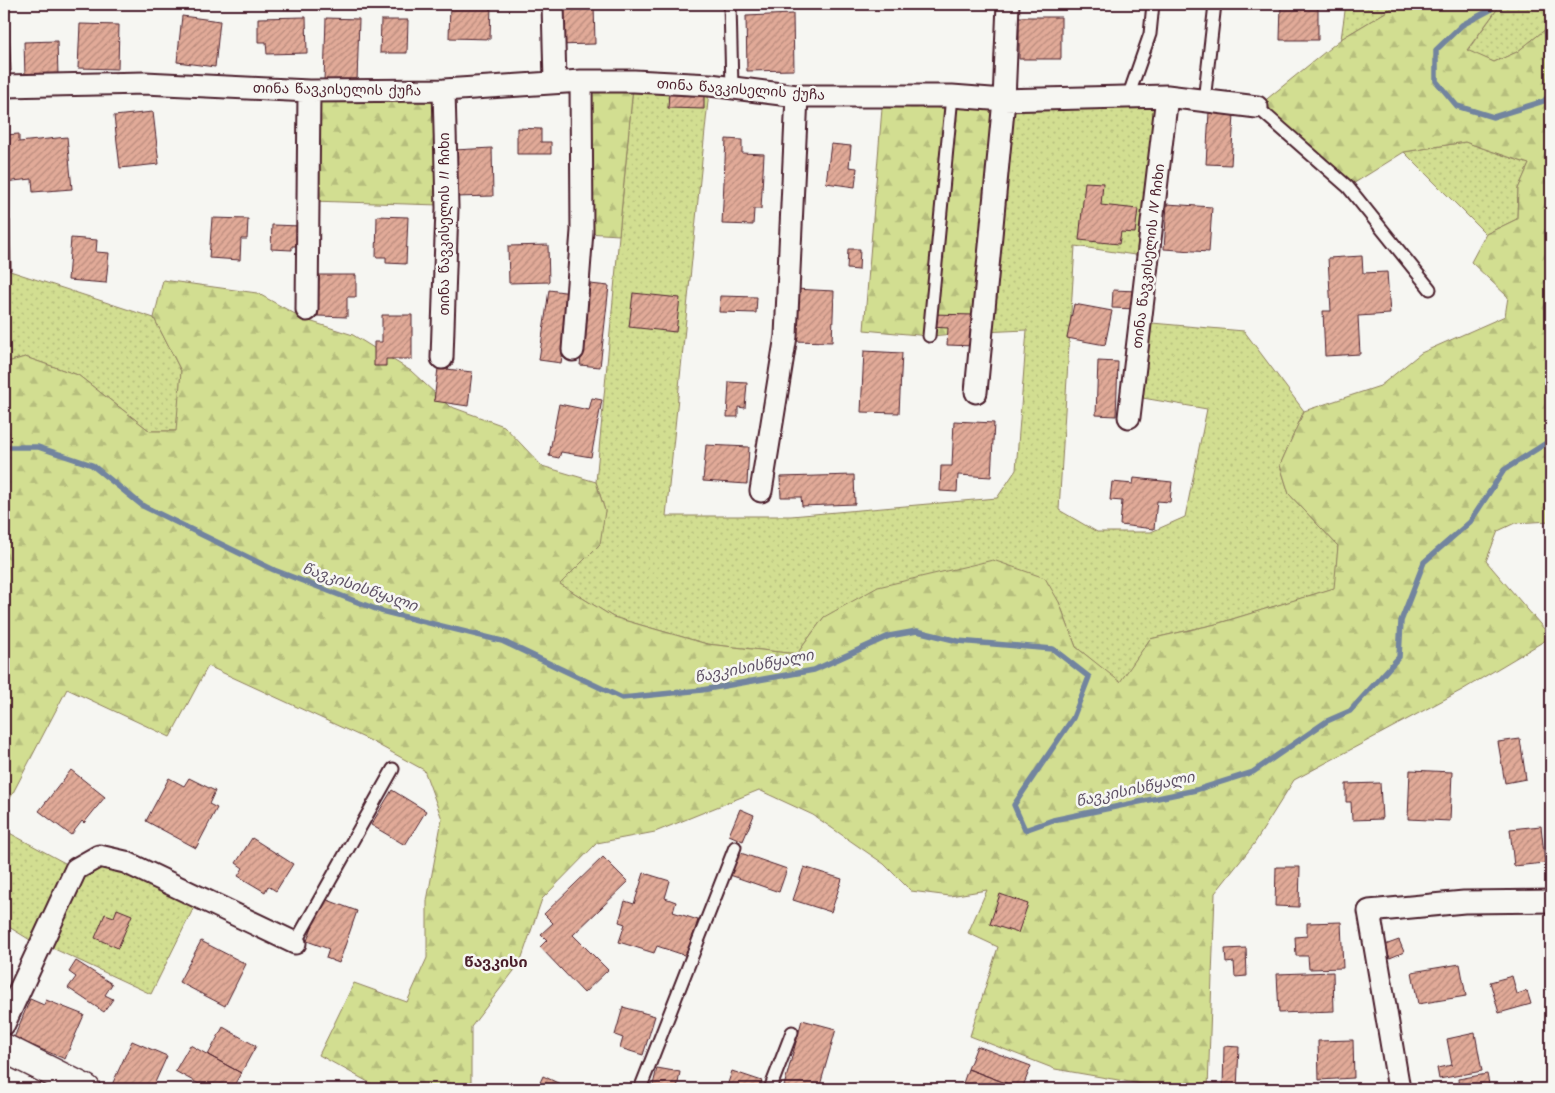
<svg xmlns="http://www.w3.org/2000/svg" width="1555" height="1093" font-family="Kalam,'Noto Sans Georgian',sans-serif">
  <style>
    .grass { fill: url(#grass-dots); stroke: #8e7e5e }
    .forest { fill: url(#forest-firs); stroke: #8e7e5e }
    .lines { fill: none; stroke-linecap: round; stroke-linejoin: round }
    .stream { stroke: #72849f; stroke-width: 5.5 }
    .building { fill: url(#building-hatch); stroke: #4a1f2b }
    .lane-casing { stroke: #4a1f2b; stroke-width: 15 }
    .street-casing { stroke: #4a1f2b; stroke-width: 25 }
    .secondary-casing { stroke: #4a1f2b; stroke-width: 31 }
    .lane { stroke: #f6f6f2; stroke-width: 11 }
    .street { stroke: #f6f6f2; stroke-width: 21 }
    .secondary { stroke: #f6f6f2; stroke-width: 28 }
    .labels { text-anchor: middle; stroke-width: 5; stroke-linejoin: round; paint-order: stroke }
    .street-label { font-size: 14px; fill: #4a1f2b; stroke: #f6f6f2 }
    .water-label { font-size: 15px; font-style: italic; fill: #5e5165; stroke: #f6f6f2 }
    .neighbourhood-label { font-size: 15px; font-weight: bold; fill: #4a1f2b; stroke: #f6f6f2 }
  </style>
  <defs>
    <pattern id="grass-dots" width="8" height="8" patternUnits="userSpaceOnUse" patternTransform="scale(1.25)"><rect width="8" height="8" fill="#d2de91"/><path d="M2 2h.1M6 6h.1" fill="none" stroke="#b6be7d" stroke-width="1.8" stroke-linecap="round"/></pattern>
    <pattern id="forest-firs" width="22" height="20" patternUnits="userSpaceOnUse" patternTransform="scale(1.25)"><rect width="22" height="20" fill="#d2de91"/><path d="M5 1l3.5 6h-7zM16 11l3.5 6h-7z" fill="#b6be7d"/></pattern>
    <pattern id="building-hatch" width="6" height="6" patternUnits="userSpaceOnUse" patternTransform="scale(1.25)"><rect width="6" height="6" fill="#e1aa98"/><path d="M-1 1l2-2M0 6l6-6M5 7l2-2" fill="none" stroke="#b88a7c"/></pattern>
  </defs>
  <rect width="100%" height="100%" fill="#f6f6f2"/>
  <filter id="ink" filterUnits="userSpaceOnUse"><feTurbulence type="fractalNoise" baseFrequency=".02" numOctaves="2"/><feDisplacementMap in="SourceGraphic" scale="10" xChannelSelector="R" yChannelSelector="G"/><feConvolveMatrix kernelMatrix="1 2 1 2 8 2 1 2 1" color-interpolation-filters="sRGB"/></filter>
  <g filter="url(#ink)">
    <path class="grass" d="M1346 4H1399L1341 39Z
      M1501 4H1551V25L1517 52 1494 62 1467 51Z
      M633 86 709 91 666 516H791L997 498 1016 470 1027 330 982 332 1004 100 1167 96 1148 257 1075 246 1059 510 1097 532H1151L1185 517 1207 409 1131 396 1140 322 1244 331 1304 411 1280 465 1289 494 1338 546 1335 588 1216 624 1150 639 1120 683 1076 647 1059 602 824 617 797 654 707 644 613 617 560 584 594 550 605 511 596 482Z
      M1465 142 1529 164 1518 189 1517 219 1486 234 1404 152Z
      M4 269 154 318 181 371 177 431H150L78 375 25 357 4 363Z
      M4 830 76 869 99 856 199 897 151 994 48 946H40L4 924Z"/>
    <path class="forest" d="M1399 4H1501L1467 50 1494 62 1517 52 1551 25V521L1515 523 1498 531 1486 561 1551 637 1462 690 1294 780 1254 844 1215 893 1208 1089H1170L1055 1069 970 1036 998 947 968 933 987 890 950 896 911 891 884 864 813 815 759 790 655 832 597 843 542 899 520 963 471 1027V1089H381L319 1055 354 983 407 1002 427 958V901L442 819 424 770 371 741 208 666 170 737 67 689 4 810V363L25 357 78 375 150 431H176L181 371 154 318 163 280 257 293 306 320 353 335 411 371 449 406 504 426 542 466 596 482 605 511 600 544 560 584 613 617 707 644 797 654 824 617 878 587 993 560 1045 578 1059 602 1076 647 1120 682 1150 639 1216 624 1334 588 1338 546 1289 494 1280 465 1304 411 1380 386 1421 353 1505 316 1508 297 1471 262 1486 234 1517 219 1518 189 1529 164 1465 142 1404 152 1348 187 1257 107 1341 39Z
      M633 86 619 235 586 233 584 88Z
      M883 96 1004 100 982 332 929 336 864 330Z
      M437 97 439 205 311 201 313 98Z"/>
    <g class="lines">
      <path class="stream" d="M1494 4 1490 10 1462 25 1436 50V81L1457 106 1493 117 1544 101 1551 94
        M4 447H38L92 465 143 506 274 570 381 611 502 641 622 698 702 690 814 670 889 636 917 631 958 641 1053 649 1089 677 1073 718 1014 805 1025 830 1053 820 1196 790 1253 772 1327 721 1350 711 1399 657 1401 621 1424 562 1470 522 1504 470 1551 440"/>
    </g>
    <path class="building" d="M450 4H491L490 39 449 38Z
      M553 4H594L595 44 554 45Z
      M1281 4H1318V40H1280Z
      M793 14 794 70 747 71 746 16Z
      M182 16 220 21 215 67 177 62Z
      M306 17 307 53 267 54 266 42H258V18Z
      M1019 17H1061V59H1019Z
      M326 18 359 19 357 82 324 81Z
      M381 20H408L407 53H380Z
      M80 24 119 25 118 69 78 68Z
      M4 29H9L11 71H4Z
      M57 41 58 76 25 77 24 42Z
      M669 92 704 93V109L668 108Z
      M153 112 159 164 120 168 114 116Z
      M1209 112 1234 114 1231 165 1206 164Z
      M517 128 541 129V142H551V154H517Z
      M19 134V142L67 137 72 189 33 192 32 179 4 182V135Z
      M726 139 742 140V153L764 154 761 209H754L753 225 722 224Z
      M831 144 851 146 849 167 857 168 855 187 826 183Z
      M492 148 493 196 456 197 454 150Z
      M1085 182 1103 183 1101 205 1138 209 1135 233 1121 232 1119 244 1079 240Z
      M1167 204 1212 207 1209 252 1164 249Z
      M377 216 408 217 406 264 386 263V257H376Z
      M212 218 248 219 247 239H241L240 260 209 258Z
      M4 220H10L11 270H4Z
      M272 225 301 226V246H292V250L271 249Z
      M71 238 97 240 96 252 109 253 106 283 68 280Z
      M548 245 549 282 509 283 508 246Z
      M848 249H860L859 270 847 269Z
      M1362 256 1363 273 1387 272 1390 314 1358 316 1360 354 1325 356 1323 311H1331L1328 258Z
      M319 275H356V297H347V317L318 316Z
      M590 284 609 286 600 367 580 365Z
      M794 289 834 291 832 342 792 341Z
      M549 290 572 293 561 363 539 360Z
      M1113 290 1137 291V309L1112 308Z
      M633 293 680 298 676 332 629 327Z
      M720 296 757 297 756 313 719 312Z
      M1074 304 1112 311 1105 345 1067 338Z
      M931 314 975 315 974 346 947 345 948 328 931 327Z
      M382 315H412V359H386V366H374V342H382Z
      M864 351 902 353 899 413 861 412Z
      M1098 361 1118 362 1116 416 1096 415Z
      M438 368 472 372 468 406 434 401Z
      M729 382 747 383 745 408 738 407V417H727Z
      M592 398 602 400 591 457 561 452 559 458 549 456 559 404 589 410Z
      M954 421 994 423 991 477 958 475 957 492 940 491 941 466H952Z
      M706 445 749 447 747 484 703 481Z
      M854 475 855 504 802 506 801 497H781L780 477Z
      M1134 478 1172 482 1170 502 1157 501 1154 529 1120 525 1122 501 1110 500 1112 482 1133 484Z
      M1548 576H1551V614H1546Z
      M1520 739 1526 779 1505 783 1498 742Z
      M71 770 105 797 84 823 82 821 71 835 39 811Z
      M1410 770 1452 772 1450 821 1408 819Z
      M169 778 184 786 189 778 215 791 209 804 217 808 196 848 146 821Z
      M1380 783 1382 819 1352 820 1351 802H1346V784Z
      M392 790 426 811 405 845 371 825Z
      M740 809 754 815 743 841 729 835Z
      M1541 826 1545 863 1514 866 1510 829Z
      M252 838 293 864 276 891 268 886 265 892 238 876 243 868 236 863Z
      M735 851 787 869 779 892 727 874Z
      M603 857 628 882 573 935 608 970 584 993 540 947 547 940 541 934 553 923 544 914Z
      M804 867 842 879 831 912 793 900Z
      M1276 867H1300L1299 907 1275 906Z
      M644 873 670 881 665 898 676 902 673 912 698 920 687 956 657 946 654 953 619 942 625 924 619 922 625 901 634 904Z
      M1000 894 1028 904 1018 933 990 924Z
      M322 898 357 911 339 963 326 958 329 949 307 941Z
      M117 909 132 915 118 948 95 938 105 914 114 917Z
      M1341 922 1343 968 1309 969 1308 956H1296L1295 937 1307 936V923Z
      M1399 940 1404 952 1390 958 1385 945Z
      M201 941 246 964 225 1006 179 982Z
      M1246 948 1247 976 1235 977 1234 962 1226 963 1225 949Z
      M76 961 112 984 105 995 113 999 104 1012 68 988 76 977 69 972Z
      M1460 964 1466 996 1418 1004 1412 972Z
      M1549 966H1551V997H1550Z
      M1333 972 1334 1011 1279 1013 1277 974Z
      M1512 976 1517 994 1527 991 1531 1004 1499 1013 1490 982Z
      M30 999 44 1005 46 1000 84 1015 65 1059 14 1038Z
      M623 1007 655 1016 643 1055 620 1048 623 1038 615 1035Z
      M802 1020 836 1029 819 1089H796L784 1086Z
      M223 1027 256 1046 241 1073 208 1055Z
      M1475 1033 1482 1071 1439 1079 1437 1068 1452 1065 1447 1039Z
      M1353 1040 1354 1078 1319 1080 1318 1041Z
      M132 1041 167 1056 152 1089H110Z
      M190 1045 241 1073 232 1089H208L175 1071Z
      M977 1046 1031 1066 1022 1089 968 1069Z
      M1224 1046 1239 1047 1237 1089H1223Z
      M657 1068 680 1072 677 1089H652Z
      M968 1069 1022 1089H1023H961Z
      M732 1071 762 1081 759 1089H726Z
      M1487 1074 1490 1089H1459L1458 1079Z
      M543 1076 560 1084 558 1089H537Z
      M1551 1085V1089H1532Z"/>
    <g class="lines">
      <g class="lane-casing">
        <path id="lane" d="M730 4 732 88
          M1128 97 1150 34 1153 4
          M1204 101 1215 4
          M1257 107 1348 187 1430 289
          M929 336 952 96
          M295 943 393 769
          M640 1089 735 847
          M770 1089 792 1032"/>
      </g>
      <g class="street-casing">
        <path id="street" d="M553 4 555 82
          M4 86 145 83 309 91 444 90 581 81H634L710 85 797 96H952L1004 100 1167 96 1257 107
          M307 310 309 91
          M573 350 582 231 581 81
          M442 358 447 208 444 90
          M976 392 1004 100 1008 4
          M1129 417 1167 96
          M761 491 786 336 797 96
          M4 1024 76 869 99 856 125 862 295 943
          M1399 1089 1369 911 1464 902 1551 901"/>
      </g>
      <g class="secondary-casing">
        <path id="secondary" d="M4 1048 86 1089"/>
      </g>
      <use href="#lane" class="lane"/>
      <use href="#street" class="street"/>
      <use href="#secondary" class="secondary"/>
    </g>
  </g>
  <g class="labels">
    <g class="street-label">
      <text transform="translate(337 89) rotate(1)" y="5">თინა წავკისელის ქუჩა</text>
      <text transform="translate(741 89) rotate(4)" y="5">თინა წავკისელის ქუჩა</text>
      <text transform="translate(444 224) rotate(-90)" y="5">თინა წავკისელის II ჩიხი</text>
      <text transform="translate(1148 256) rotate(-83)" y="5">თინა წავკისელის IV ჩიხი</text>
    </g>
    <g class="water-label">
      <text transform="translate(360 587) rotate(19)" y="5">წავკისისწყალი</text>
      <text transform="translate(754 666) rotate(-11)" y="5">წავკისისწყალი</text>
      <text transform="translate(1135 789) rotate(-12)" y="5">წავკისისწყალი</text>
    </g>
    <g class="neighbourhood-label">
      <text x="496" y="967">წავკისი</text>
    </g>
  </g>
  <rect width="1555" height="1093" fill="none" stroke="#f6f6f2" stroke-width="20"/>
  <rect x="10" y="10" width="1535" height="1073" fill="none" stroke="#4a1f2b" stroke-width="2" filter="url(#ink)"/>
</svg>
